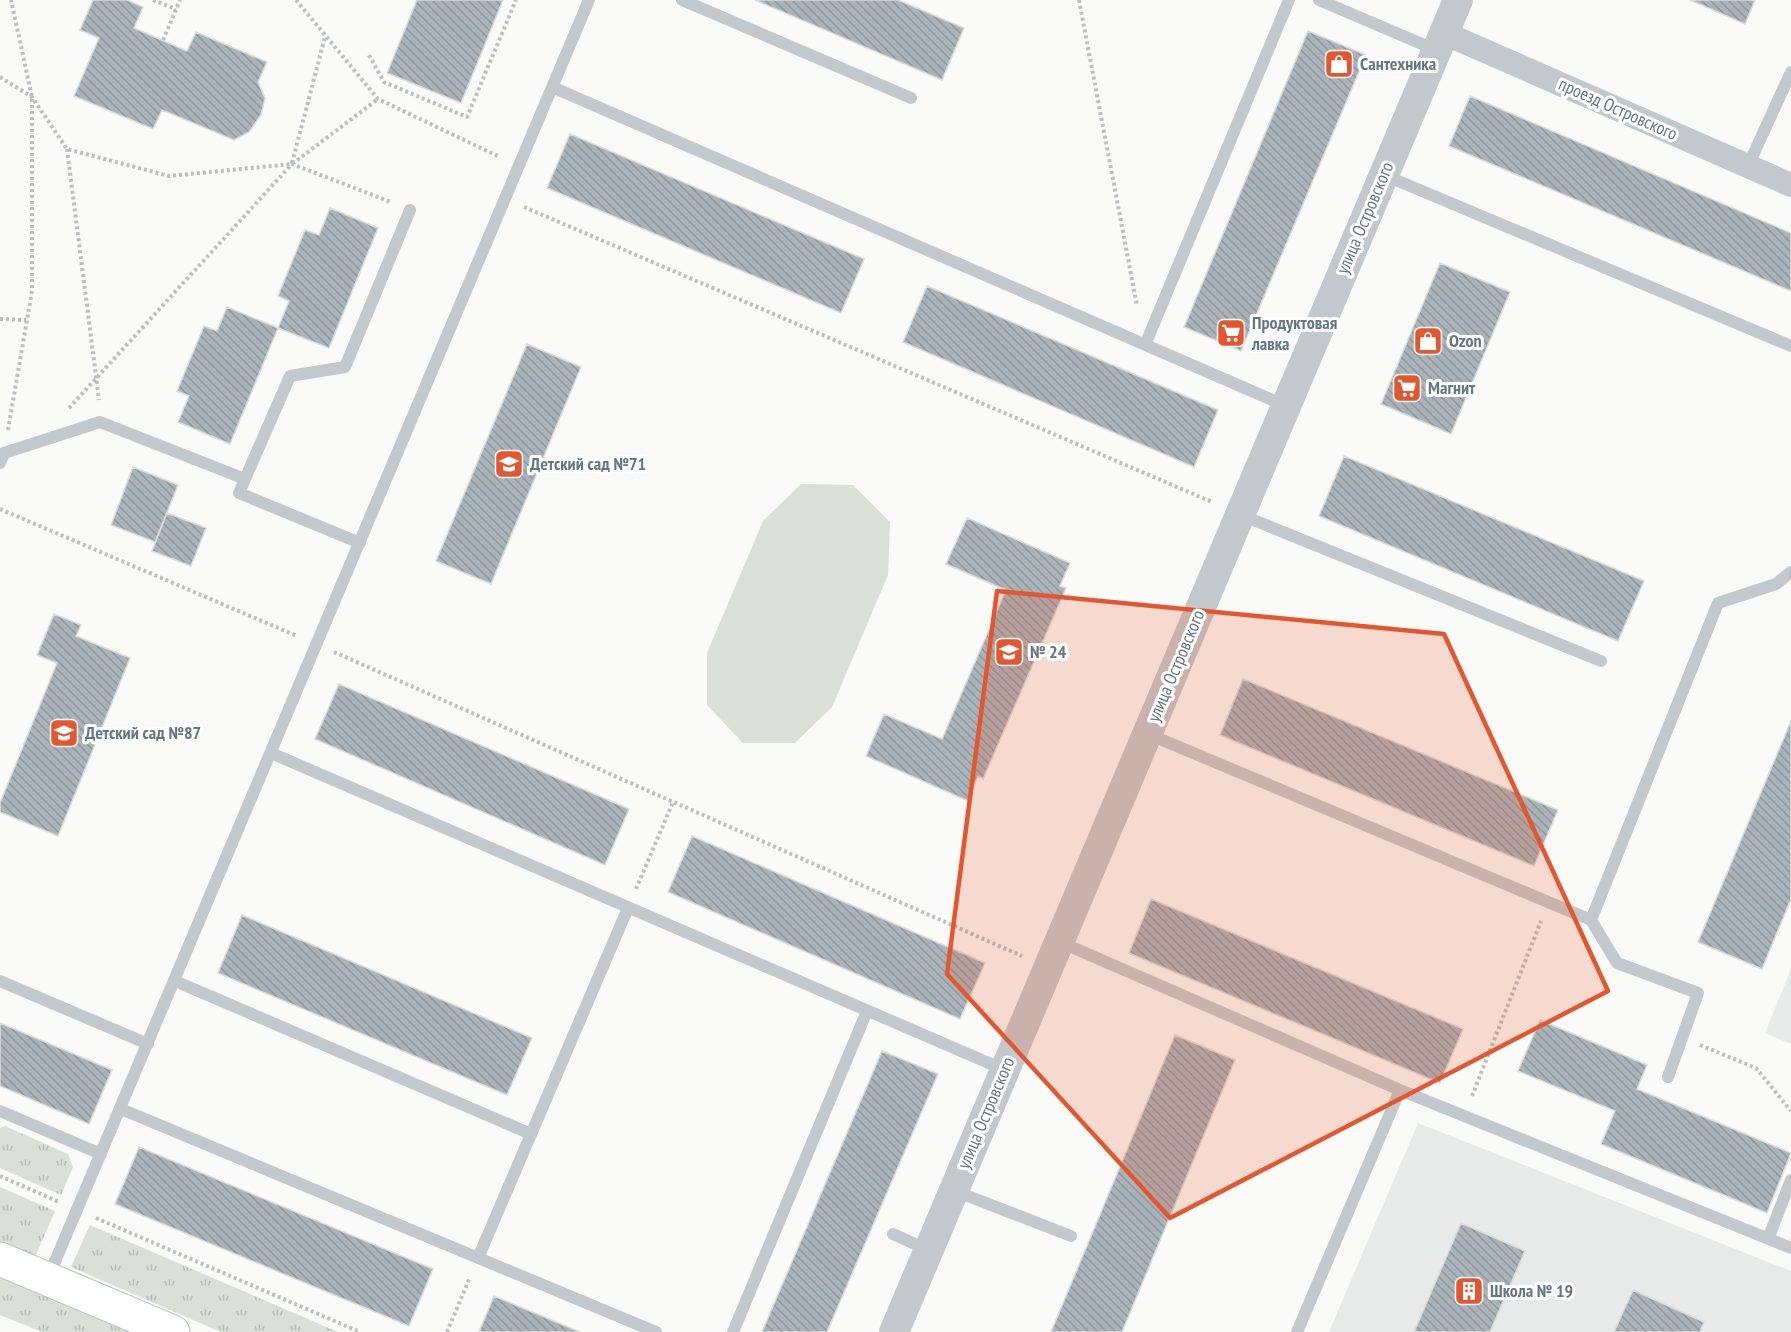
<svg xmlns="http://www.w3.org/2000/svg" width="1791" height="1332" font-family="'PT Sans Narrow',sans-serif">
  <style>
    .built { fill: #e8e9e9 }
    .grass { fill: url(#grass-tufts) }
    .park { fill: #dadfd7 }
    .building { fill: url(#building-back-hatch); stroke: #dcdcda; stroke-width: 1.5 }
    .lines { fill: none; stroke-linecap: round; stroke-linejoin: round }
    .secondary-casing { stroke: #b3babf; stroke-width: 35 }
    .path { stroke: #bbbfc2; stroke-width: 4; stroke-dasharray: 3 3; stroke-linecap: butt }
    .service { stroke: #c3c8cc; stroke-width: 12 }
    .minor { stroke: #c3c8cc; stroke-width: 24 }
    .tertiary { stroke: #c3c8cc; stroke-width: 30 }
    .secondary { stroke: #fff; stroke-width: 33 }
    .marked { fill: #e4572e; fill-opacity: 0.2; stroke: #e4572e; stroke-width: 4.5; stroke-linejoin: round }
    .labels { text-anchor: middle; stroke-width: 6; stroke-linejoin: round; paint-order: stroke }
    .poi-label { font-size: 18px; font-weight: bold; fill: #657683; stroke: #fff; text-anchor: start }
    .street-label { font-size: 18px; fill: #657683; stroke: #fff }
  </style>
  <defs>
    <pattern id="grass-tufts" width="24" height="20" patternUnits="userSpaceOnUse" patternTransform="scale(1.5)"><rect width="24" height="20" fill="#dadfd7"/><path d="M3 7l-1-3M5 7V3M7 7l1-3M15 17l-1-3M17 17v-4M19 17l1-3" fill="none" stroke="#b4b9b4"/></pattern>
    <pattern id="building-back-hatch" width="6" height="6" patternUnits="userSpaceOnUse" patternTransform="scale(1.5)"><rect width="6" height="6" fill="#aab3b9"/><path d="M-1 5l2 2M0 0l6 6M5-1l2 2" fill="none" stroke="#8e969c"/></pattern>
  </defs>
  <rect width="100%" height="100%" fill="#fafaf8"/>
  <path class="built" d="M1791 969V1044L1765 1033Z
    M1418 1123 1791 1271V1332H1329Z"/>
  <path class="grass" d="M5 1126 68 1154 73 1167 61 1195 0 1168V1128Z
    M0 1187 55 1211 35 1257 0 1242Z
    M90 1225 338 1332H221L71 1267Z
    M0 1278 128 1332H42L0 1315Z"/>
  <path class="park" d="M801 484 853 485 890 522 888 575 832 707 795 743H743L707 705V653L763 521Z"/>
  <path class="building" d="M93 0H127L143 7 134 28 187 51 196 32 267 62 258 82 265 98 261 115 249 132 234 140 162 110 153 129 74 96 99 38 80 30Z
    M417 0H503L461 103 387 73Z
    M755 0H898L964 28 942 80Z
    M1690 0H1755L1745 24Z
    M1308 31 1366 55 1241 351 1184 327Z
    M1470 96 1791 233V291L1449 146Z
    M570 134 864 259 841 313 547 188Z
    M330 208 378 228 329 348 278 328 289 301 278 296 305 230 319 235Z
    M1440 263 1510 292 1451 434 1381 404Z
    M927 286 1218 410 1194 467 903 342Z
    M227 307 278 328 230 444 178 422 189 396 177 391 204 326 217 331Z
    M527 344 581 367 491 584 436 561Z
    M1344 456 1644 581 1618 641 1319 516Z
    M133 467 178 485 155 542 111 525Z
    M167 513 206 528 191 566 152 551Z
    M967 518 1070 563 1060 586 1066 588 983 779 978 776 968 801 866 756 884 714 942 739 1006 590 946 564Z
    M54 614 81 625 76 636 130 658 58 836 0 812V803L57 663 37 655Z
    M1243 679 1558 810 1534 866 1220 735Z
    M339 684 629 809 605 865 315 739Z
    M1791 721V899L1762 969 1698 942Z
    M692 836 985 963 960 1019 668 892Z
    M1151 899 1463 1029 1440 1083 1129 953Z
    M242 915 532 1038 507 1095 218 973Z
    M1540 1020 1647 1065 1637 1089 1791 1153 1767 1213 1601 1144 1615 1111 1518 1071Z
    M0 1023 112 1070 89 1124 0 1086Z
    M1175 1035 1235 1060 1122 1332H1051Z
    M882 1051 938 1074 827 1332H762Z
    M139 1147 433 1269 409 1326 115 1204Z
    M1461 1223 1525 1251 1490 1332H1414Z
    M1633 1290 1704 1322 1700 1332H1614Z
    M494 1296 580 1332H479Z"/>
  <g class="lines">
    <g class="secondary-casing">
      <path id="secondary" d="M0 1259 173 1332"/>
    </g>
    <path class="path" d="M153 0 176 9
      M296 0 378 99 500 157
      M1079 0 1137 306
      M163 40 180 0
      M369 55 384 82 467 117 516 0
      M0 77 32 97 67 149 169 176 292 164 378 99
      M67 149 99 400
      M292 163 325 37
      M524 207 1212 502
      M0 319 26 320
      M69 408 292 164 391 202
      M8 430 32 291V97L11 0
      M0 509 297 636
      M334 652 1022 956
      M636 889 673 802
      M1700 1045 1756 1068 1791 1111
      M1472 1096 1541 921
      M0 1176 59 1202
      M96 1218 360 1332
      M447 1332 470 1277"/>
    <path class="service" d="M682 0 911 98
      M1319 0 1436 50
      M552 87 1286 406
      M1748 166 1791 72
      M1384 175 1791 346
      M1145 345 1289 0
      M0 463 4 453 100 422 245 479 239 493 360 543
      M245 479 290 376 345 367 410 210
      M1241 515 1601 661
      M1148 734 1591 920 1718 603 1776 584 1791 572
      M271 753 1005 1070
      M1591 920 1617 963 1698 993 1668 1077
      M1060 942 1400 1090 1791 1248
      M0 981 148 1044
      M175 981 531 1134
      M121 1109 656 1332
      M0 1111 101 1154
      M955 1191 1071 1236
      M893 1234 928 1250
      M1768 1239 1791 1180
      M478 1258 628 908
      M48 1278 589 0
      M733 1332 867 1011
      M1297 1332 1400 1090"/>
    <path class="minor" d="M1444 33 1791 185"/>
    <path class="tertiary" d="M894 1332 1458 0"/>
    <use href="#secondary" class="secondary"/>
  </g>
  <path class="marked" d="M997 591 1444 634 1608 991 1170 1218 947 974Z"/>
  <defs>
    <g id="shop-square" transform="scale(1.5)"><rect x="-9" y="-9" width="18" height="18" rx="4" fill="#e4572e" stroke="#fff"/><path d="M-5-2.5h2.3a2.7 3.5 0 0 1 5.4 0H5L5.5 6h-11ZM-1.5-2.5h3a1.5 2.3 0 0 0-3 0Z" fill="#fff"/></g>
    <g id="supermarket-square" transform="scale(1.5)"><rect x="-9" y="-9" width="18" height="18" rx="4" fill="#e4572e" stroke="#fff"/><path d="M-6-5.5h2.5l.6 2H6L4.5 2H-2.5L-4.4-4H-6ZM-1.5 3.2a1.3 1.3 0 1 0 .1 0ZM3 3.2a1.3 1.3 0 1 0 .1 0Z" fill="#fff"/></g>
    <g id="school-square" transform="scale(1.5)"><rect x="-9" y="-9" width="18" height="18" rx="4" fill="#e4572e" stroke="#fff"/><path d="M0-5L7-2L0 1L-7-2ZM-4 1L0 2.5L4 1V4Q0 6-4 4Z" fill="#fff"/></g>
    <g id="building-square" transform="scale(1.5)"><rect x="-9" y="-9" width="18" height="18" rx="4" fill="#e4572e" stroke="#fff"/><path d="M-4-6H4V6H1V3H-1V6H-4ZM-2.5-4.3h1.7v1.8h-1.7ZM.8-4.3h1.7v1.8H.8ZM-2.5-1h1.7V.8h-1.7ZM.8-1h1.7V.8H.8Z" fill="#fff"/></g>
  </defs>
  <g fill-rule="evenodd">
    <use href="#shop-square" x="1339" y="64"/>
    <use href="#supermarket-square" x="1231" y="333"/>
    <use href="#shop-square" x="1428" y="341"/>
    <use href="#supermarket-square" x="1407" y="388"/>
    <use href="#school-square" x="509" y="464"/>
    <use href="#school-square" x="1009" y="652"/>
    <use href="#school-square" x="64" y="733"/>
    <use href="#building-square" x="1469" y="1291"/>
  </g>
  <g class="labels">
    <g class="poi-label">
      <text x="1360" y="70">Сантехника</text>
      <text x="1252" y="329">Продуктовая<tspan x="1252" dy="21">лавка</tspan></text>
      <text x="1449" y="347">Ozon</text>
      <text x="1428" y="394">Магнит</text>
      <text x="530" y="470">Детский сад №71</text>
      <text x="1030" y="658">№ 24</text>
      <text x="85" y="739">Детский сад №87</text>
      <text x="1490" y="1297">Школа № 19</text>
    </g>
    <g class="street-label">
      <text transform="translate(1618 109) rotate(24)" y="6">проезд Островского</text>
      <text transform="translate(1365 218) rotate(-67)" y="6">улица Островского</text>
      <text transform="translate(1176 666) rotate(-67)" y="6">улица Островского</text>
      <text transform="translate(986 1113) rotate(-67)" y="6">улица Островского</text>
    </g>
  </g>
</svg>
